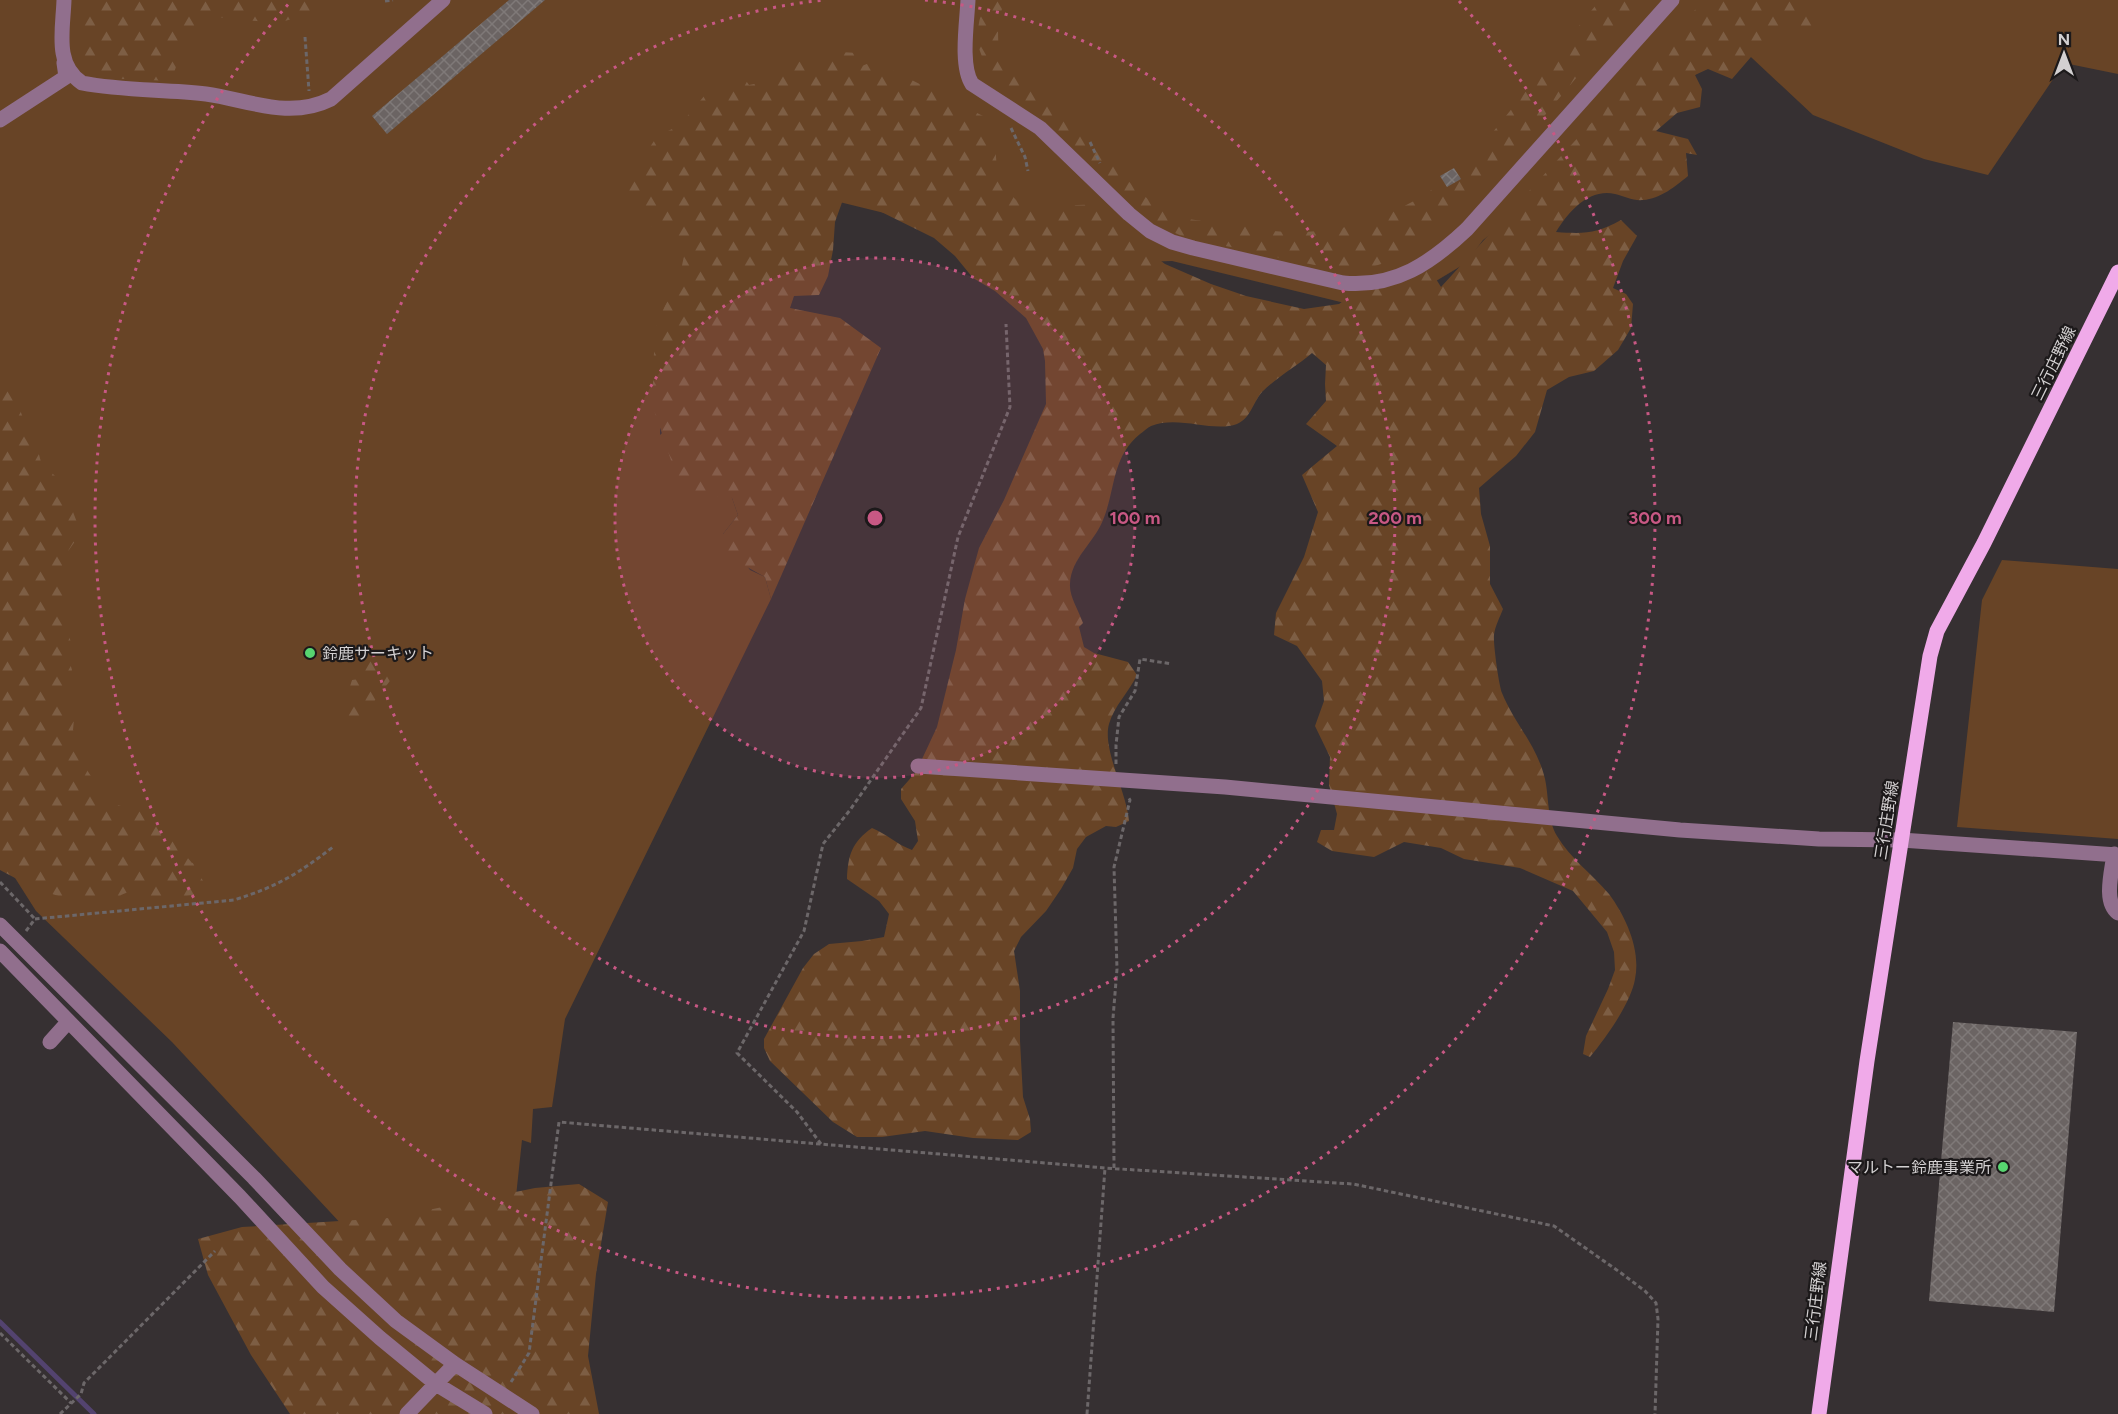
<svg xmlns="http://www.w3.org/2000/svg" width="2118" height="1414" font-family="Figtree,'Noto Sans JP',sans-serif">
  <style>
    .grass { fill: #684426 }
    .forest { fill: url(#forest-firs) }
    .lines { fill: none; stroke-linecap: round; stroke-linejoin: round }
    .stream { stroke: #53436f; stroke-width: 5 }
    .building { fill: url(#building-cross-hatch) }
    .path { stroke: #6c6769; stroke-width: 3; stroke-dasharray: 4.5 3; stroke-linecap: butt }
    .minor { stroke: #916f8d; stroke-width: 15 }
    .major { stroke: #f0aae9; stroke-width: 15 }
    .ring { fill: none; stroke: #c85884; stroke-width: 3; stroke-dasharray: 3 6 }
    .poi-dot { fill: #57d570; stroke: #1c191a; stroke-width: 2 }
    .labels { text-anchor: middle; stroke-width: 4.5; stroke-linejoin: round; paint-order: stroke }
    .street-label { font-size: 16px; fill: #d3d0d1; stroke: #1c191a }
    .poi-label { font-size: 16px; fill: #d3d0d1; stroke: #1c191a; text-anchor: start }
    .centre { fill: #c85884; stroke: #1c191a; stroke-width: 3 }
    .ring-label { font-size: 18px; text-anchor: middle; font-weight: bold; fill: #c85884; stroke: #1c191a; stroke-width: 4.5; stroke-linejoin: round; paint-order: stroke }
  </style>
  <defs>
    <pattern id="forest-firs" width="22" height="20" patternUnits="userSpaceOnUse" patternTransform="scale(1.5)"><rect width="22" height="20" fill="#684426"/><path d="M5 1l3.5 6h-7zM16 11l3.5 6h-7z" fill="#7d5e44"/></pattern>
    <pattern id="building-cross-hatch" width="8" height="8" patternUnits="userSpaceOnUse" patternTransform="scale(1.5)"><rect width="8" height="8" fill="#6b6463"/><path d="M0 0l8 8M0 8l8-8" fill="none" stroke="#7f7978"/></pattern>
  </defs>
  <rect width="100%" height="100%" fill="#363032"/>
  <path class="grass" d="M0 0H2118V74L2064 63 1988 175 1924 159 1813 115 1736 43 1483 240 1466 263 1426 287 1361 307 1172 261 1093 264 823 198 724 299 660 338V435L663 432 665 437 732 498 738 515 723 534 750 570 765 577 771 599 565 1019 552 1107 533 1109 531 1143 522 1140 510 1253 384 1270 172 1042 36 911 10 870 0 859Z
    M2002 560 2118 569V839L1957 827 1982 600Z"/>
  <path class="forest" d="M83 0H335L312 13 278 23 215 17 200 21 183 47 171 81 101 78 86 71 78 61 81 47Z
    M983 0H1004C1000 18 994 38 1002 56L1084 139 1090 137C1103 158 1147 202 1168 213 1187 222 1207 220 1227 223 1239 224 1250 229 1262 230 1327 238 1387 223 1440 184L1441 186 1443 182 1447 187 1460 180 1458 175 1600 0H1645C1617 32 1588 63 1561 96 1511 154 1423 278 1339 270 1305 263 1270 256 1236 248 1212 243 1183 240 1162 226 1115 193 1081 147 1037 113 1024 102 983 83 982 68L985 65 976 40Z
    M1704 0H1816L1810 12 1838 15 1826 26 1776 28 1732 79 1708 69 1695 75 1702 89 1700 107 1677 113 1656 131 1688 139 1697 155 1686 153 1688 176C1676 186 1660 199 1643 200 1633 201 1624 196 1615 194 1589 188 1568 212 1556 232 1584 234 1596 234 1621 220L1637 236 1623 261 1613 288 1626 294 1633 304 1631 328 1618 350 1594 371 1569 377 1547 390 1535 432 1516 456 1479 488 1481 514 1490 546V584L1503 609C1500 617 1495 626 1494 635 1493 643 1499 686 1502 693 1514 723 1537 745 1545 779 1549 797 1547 819 1557 836 1570 858 1593 875 1609 894 1626 917 1641 950 1635 979 1631 1003 1605 1039 1590 1057L1583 1054 1586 1036 1608 989 1615 970 1614 952 1607 932 1573 891 1520 868 1464 859 1441 848 1404 842 1374 857 1332 851 1317 842 1321 830H1334L1337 814 1329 785 1330 757 1315 726 1324 701 1322 681 1297 646 1274 635 1276 613 1304 557 1318 512 1302 475 1337 446 1306 424 1326 401 1325 384 1326 365 1312 353C1296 367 1278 376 1262 392 1253 402 1251 418 1237 424 1213 433 1179 415 1151 426 1147 428 1143 432 1140 434 1111 458 1116 489 1103 520 1094 543 1071 558 1070 584 1069 596 1079 611 1083 623L1079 627 1084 647 1094 653 1128 662 1137 675C1129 692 1114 706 1109 724 1102 749 1127 793 1129 821L1116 827 1106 826 1086 837 1077 849 1073 868 1061 889 1046 911 1021 937 1014 951 1020 991V1041L1023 1097 1030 1119 1031 1132 1018 1140 973 1138 925 1131 882 1137H857L833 1122 770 1061 764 1048V1039L803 968 814 954 829 944 862 941 884 937 889 914 879 901 847 879C848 855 852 842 872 828 887 834 896 844 912 850L918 841 915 821 901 799V789L916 772 937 727 956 650 965 599 979 548 1004 500 1046 404 1045 361 1043 349 1026 318 995 291 973 278 955 256 934 238 845 194 835 222 833 250 828 276 819 295 794 296 790 308 840 318 881 348 771 599 765 577 722 553 723 534 738 515 732 498 697 494 675 472 653 407V367L656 326 667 301 674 303 684 256 615 193 647 159 646 153 654 141 660 135 680 125 705 95 733 80 744 78 749 85 764 82 775 67 840 52 858 53 857 68 874 61 985 117 995 145 997 169 1004 185 1015 199 1034 210C1056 205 1071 206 1093 204L1120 224 1144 248 1165 264 1211 284 1246 296 1304 309 1339 304 1378 276 1403 266 1431 271 1441 287Z
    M0 375H7L23 418 35 440 41 462 62 483 81 533 61 561 66 577 61 607 73 650 69 660 72 670 64 702 74 719 73 730 78 740 85 767 102 793 118 805 127 808 141 806 164 829 192 863 201 860 199 875 211 892 150 902 133 890 121 895 115 903C98 897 80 901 62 897 40 891 20 881 0 870Z
    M367 646 394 657 398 665 396 673 373 703V713L366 725C359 721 352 717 343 721L349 699 347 696 352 680 359 679Z
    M579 1184 608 1202 596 1274 588 1356 599 1414H290L251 1355 208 1275 198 1239 242 1227 389 1218 535 1188Z"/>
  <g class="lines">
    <path class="stream" d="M0 1322 94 1414"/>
  </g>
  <path class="building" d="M509 0H545L387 134 372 116Z
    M1454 168 1461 179 1447 187 1440 176Z
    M1953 1022 2077 1032 2054 1312 1929 1301Z"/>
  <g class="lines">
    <path class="path" d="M385 1 393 0
      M305 37 309 91
      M1011 128 1025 157 1028 171
      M1090 142 1100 163
      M1116 764V745L1119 717 1135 691 1140 659 1172 664
      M0 882 35 919
      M26 931 35 919 234 900C276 887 298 874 333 847
      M821 1144 797 1112 737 1053 804 931 823 844 850 810 921 708 958 537 1010 407 1006 324
      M1114 1168 1113 1018 1117 969 1114 867 1130 800 1128 797
      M0 1333 71 1403
      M511 1382 529 1353 559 1122 1105 1168 1353 1184 1554 1226 1621 1273 1645 1291 1656 1303 1658 1319 1655 1414
      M60 1414 81 1394 84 1383 215 1251
      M1087 1414 1105 1168"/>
    <path class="minor" d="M64 0C63 30 54 64 82 83 123 91 165 89 206 94 249 100 289 120 331 99L443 0
      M968 0C967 22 960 66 972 84L1040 128 1129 214 1150 231 1172 242 1193 248 1343 283C1395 288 1431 263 1467 229L1672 0
      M0 120 66 77 64 63
      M918 766 1225 787 1680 830 1819 839 1901 840 2118 855
      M2114 854C2112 871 2103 902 2118 913
      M0 925 254 1178 340 1269 396 1321 455 1364 532 1414
      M0 951 240 1197 323 1287 380 1338 436 1384 485 1414
      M50 1042 68 1022
      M407 1414 455 1364"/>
    <path class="major" d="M1819 1414 1867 1061 1930 656 1937 631 1984 543 2118 272"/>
  </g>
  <circle cx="875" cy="518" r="260" fill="#c85884" fill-opacity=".12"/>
  <g class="ring">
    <circle cx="875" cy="518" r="260"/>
    <path d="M925 0A520 520 0 1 1 825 0"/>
    <path d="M1459 1A780 780 0 1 1 291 1"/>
  </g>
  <g class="poi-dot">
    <circle cx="310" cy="653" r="6"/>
    <circle cx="2003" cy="1167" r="6"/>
  </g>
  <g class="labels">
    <g class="street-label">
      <text transform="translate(2053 363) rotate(-64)" y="6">三行庄野線</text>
      <text transform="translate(1886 820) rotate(-81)" y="6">三行庄野線</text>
      <text transform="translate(1815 1301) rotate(-83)" y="6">三行庄野線</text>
    </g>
    <g class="poi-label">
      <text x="322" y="659">鈴鹿サーキット</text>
      <text x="1991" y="1173" text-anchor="end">マルトー鈴鹿事業所</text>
    </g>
  </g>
  <circle cx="875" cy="518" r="9" class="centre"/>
  <g class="ring-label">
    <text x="1135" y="524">100 m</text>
    <text x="1395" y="524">200 m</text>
    <text x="1655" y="524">300 m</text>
  </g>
  <g transform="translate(2064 54)" stroke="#1c191a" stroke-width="4.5" paint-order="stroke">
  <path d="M0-4.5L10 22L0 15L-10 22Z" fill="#d3d0d1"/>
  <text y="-9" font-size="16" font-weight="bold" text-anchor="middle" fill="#d3d0d1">N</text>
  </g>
</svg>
